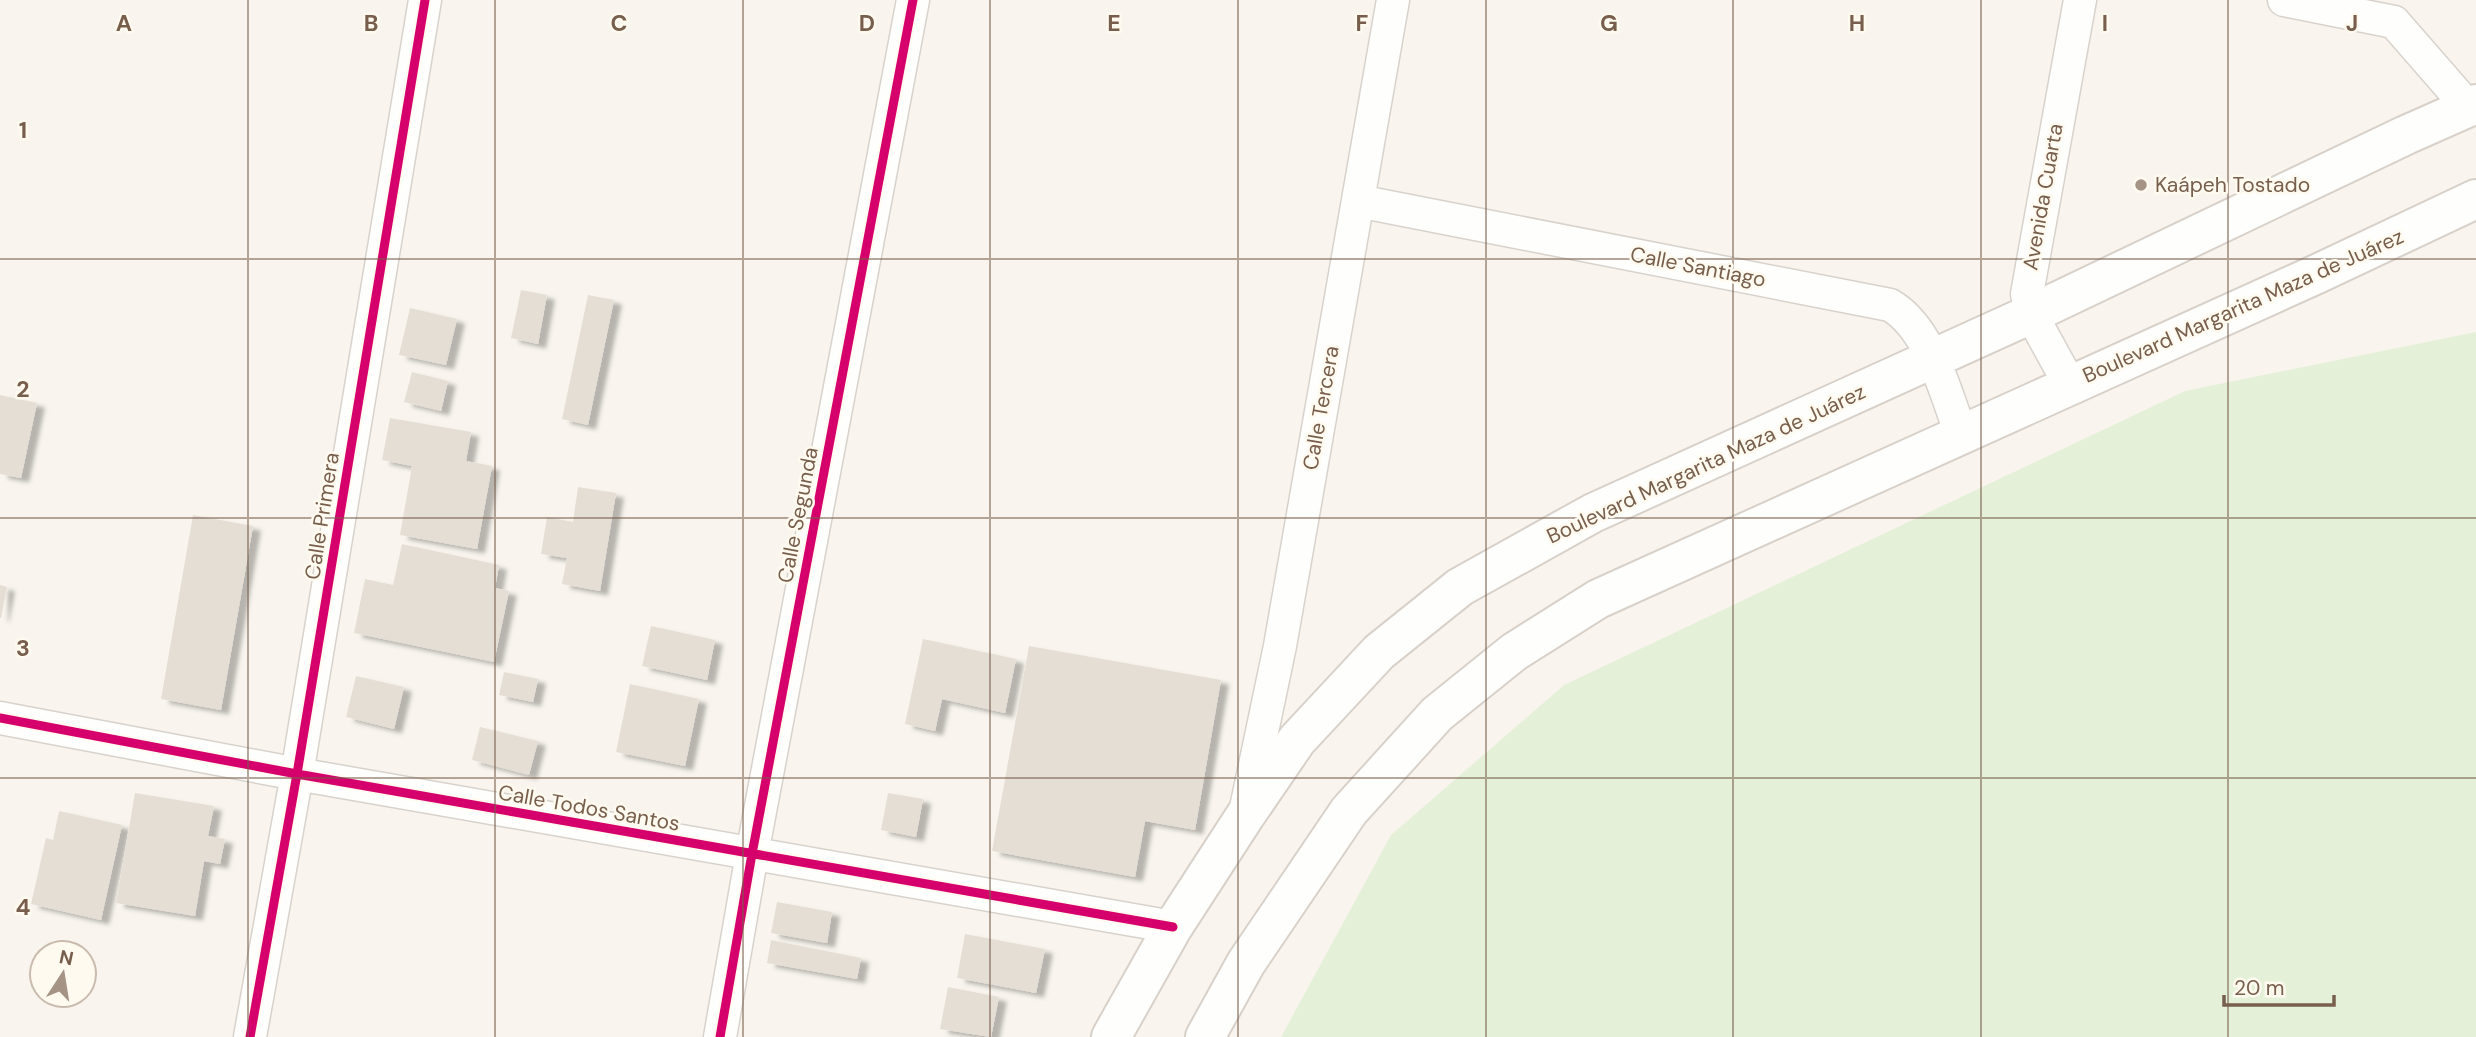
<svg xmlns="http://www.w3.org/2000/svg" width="2476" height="1037" font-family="'DM Sans',sans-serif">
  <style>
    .green { fill: #e5f0d9 }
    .building { fill: #e5ded5; filter: url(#shadow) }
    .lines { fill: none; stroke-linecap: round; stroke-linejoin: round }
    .minor-casing { stroke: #d8d2cc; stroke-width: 35 }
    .secondary-casing { stroke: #d8d1ca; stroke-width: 42 }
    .minor { stroke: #fefefc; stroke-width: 32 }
    .secondary { stroke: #fefefc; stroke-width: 38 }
    .cycleway-casing { stroke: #fffaf0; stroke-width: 13 }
    .cycleway { stroke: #d6006c; stroke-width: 9 }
    .grid { fill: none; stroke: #785e4c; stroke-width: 2; stroke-opacity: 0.55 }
    .poi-dot { fill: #a59385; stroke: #fffaf0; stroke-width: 2.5 }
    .labels { text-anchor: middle; stroke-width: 5; stroke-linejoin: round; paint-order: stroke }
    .poi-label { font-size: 21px; fill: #785e4c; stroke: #fffaf0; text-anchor: start }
    .street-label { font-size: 21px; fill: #785e4c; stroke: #fffaf0 }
    .grid-label { font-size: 23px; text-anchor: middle; font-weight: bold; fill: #785e4c; stroke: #fffaf0; stroke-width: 5; stroke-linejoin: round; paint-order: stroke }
  </style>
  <defs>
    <filter id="shadow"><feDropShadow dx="8" dy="4.5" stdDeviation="2" flood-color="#0004"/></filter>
  </defs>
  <rect width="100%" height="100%" fill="#f9f5ee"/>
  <path class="green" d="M2476 332V1037H1281L1391 835 1564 685 2185 391Z"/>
  <path class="building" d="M521 290 547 295 538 344 511 338Z
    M588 295 614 300 588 425 562 419Z
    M410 308 457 319 446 365 399 355Z
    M412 372 448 381 441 411 404 402Z
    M0 395 37 403 21 478 0 474Z
    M390 418 471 432 466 461 492 466 477 549 400 535 412 466 382 460Z
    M578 487 616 493 600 591 562 584 567 558 541 554 547 517 573 522Z
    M193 515 253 526 221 710 161 699Z
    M402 544 499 565 495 588 509 591 494 662 354 633 365 579 393 585Z
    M0 585 7 587 1 618H0Z
    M651 626 715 640 707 680 642 666Z
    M923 639 1016 659 1005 713 942 699 935 731 905 724Z
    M1029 646 1221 680 1195 830 1145 821 1135 877 992 851Z
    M504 672 538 679 533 702 499 695Z
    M356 676 404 687 394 729 346 717Z
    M630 684 699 699 685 766 616 752Z
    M480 727 538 741 529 775 472 760Z
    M135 793 214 806 208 836 225 839 220 864 204 861 195 916 116 903Z
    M888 793 923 799 916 837 881 830Z
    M59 811 122 825 101 920 31 904 46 838 53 840Z
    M777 902 832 912 827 943 771 933Z
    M965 934 1045 949 1036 993 957 978Z
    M771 940 861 958 857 979 767 963Z
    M948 987 999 997 991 1037 940 1029Z"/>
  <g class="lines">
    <g class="minor-casing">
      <path id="minor" d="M2284 0 2394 22 2468 107
        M1358 201 1890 305C1930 328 1945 392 1961 434
        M2070 385 2031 314 2027 294 2080 0
        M0 718 297 774 1173 927
        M1246 808 1280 646 1393 0
        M250 1037 297 774 425 0
        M720 1037 752 854 913 0"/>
    </g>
    <g class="secondary-casing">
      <path id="secondary" d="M1111 1037 1173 927 1245 816 1297 740 1379 652 1460 587 1593 513 2031 314 2406 135 2476 104
        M1205 1037 1246 963 1349 811 1437 714 1514 652 1598 599 2317 274 2476 199"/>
    </g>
    <use href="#minor" class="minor"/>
    <use href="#secondary" class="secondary"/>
    <g class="cycleway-casing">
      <path id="cycleway" d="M0 718 297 774 1173 927
        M250 1037 297 774 425 0
        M720 1037 752 854 913 0"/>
    </g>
    <use href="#cycleway" class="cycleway"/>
  </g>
  <path class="grid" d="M248 0V1037M495 0V1037M743 0V1037M990 0V1037M1238 0V1037M1486 0V1037M1733 0V1037M1981 0V1037M2228 0V1037M0 259H2476M0 518H2476M0 778H2476"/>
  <circle class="poi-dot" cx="2141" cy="185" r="7"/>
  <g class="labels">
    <g class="poi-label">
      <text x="2155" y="192">Kaápeh Tostado</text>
    </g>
    <g class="street-label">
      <text transform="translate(2043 197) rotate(-80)" y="7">Avenida Cuarta</text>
      <text transform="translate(1698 267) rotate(11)" y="7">Calle Santiago</text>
      <text transform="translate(2243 306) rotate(-24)" y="7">Boulevard Margarita Maza de Juárez</text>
      <text transform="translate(1321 408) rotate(-80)" y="7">Calle Tercera</text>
      <text transform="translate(1706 464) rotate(-25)" y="7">Boulevard Margarita Maza de Juárez</text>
      <text transform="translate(798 515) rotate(-79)" y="7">Calle Segunda</text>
      <text transform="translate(322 516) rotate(-81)" y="7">Calle Primera</text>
      <text transform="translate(589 808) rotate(10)" y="7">Calle Todos Santos</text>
    </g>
  </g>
  <g class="grid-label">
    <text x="124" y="31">A</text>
    <text x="371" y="31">B</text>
    <text x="619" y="31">C</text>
    <text x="867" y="31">D</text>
    <text x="1114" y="31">E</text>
    <text x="1362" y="31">F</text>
    <text x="1609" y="31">G</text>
    <text x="1857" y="31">H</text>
    <text x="2105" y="31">I</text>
    <text x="2352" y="31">J</text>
    <text x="23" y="138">1</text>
    <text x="23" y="397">2</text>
    <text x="23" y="656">3</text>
    <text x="23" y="915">4</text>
  </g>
  <g transform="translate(63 974) rotate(12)"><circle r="33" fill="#fffaf0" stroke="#c9bcae" stroke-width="2"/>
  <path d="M0-5L12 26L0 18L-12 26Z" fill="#a59385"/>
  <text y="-10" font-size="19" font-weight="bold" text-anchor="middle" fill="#785e4c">N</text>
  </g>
  <path d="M2224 995v10h110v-10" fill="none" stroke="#785e4c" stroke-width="3.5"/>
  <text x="2234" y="995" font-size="21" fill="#785e4c" stroke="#fffaf0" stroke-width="5" paint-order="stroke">20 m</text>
</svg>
